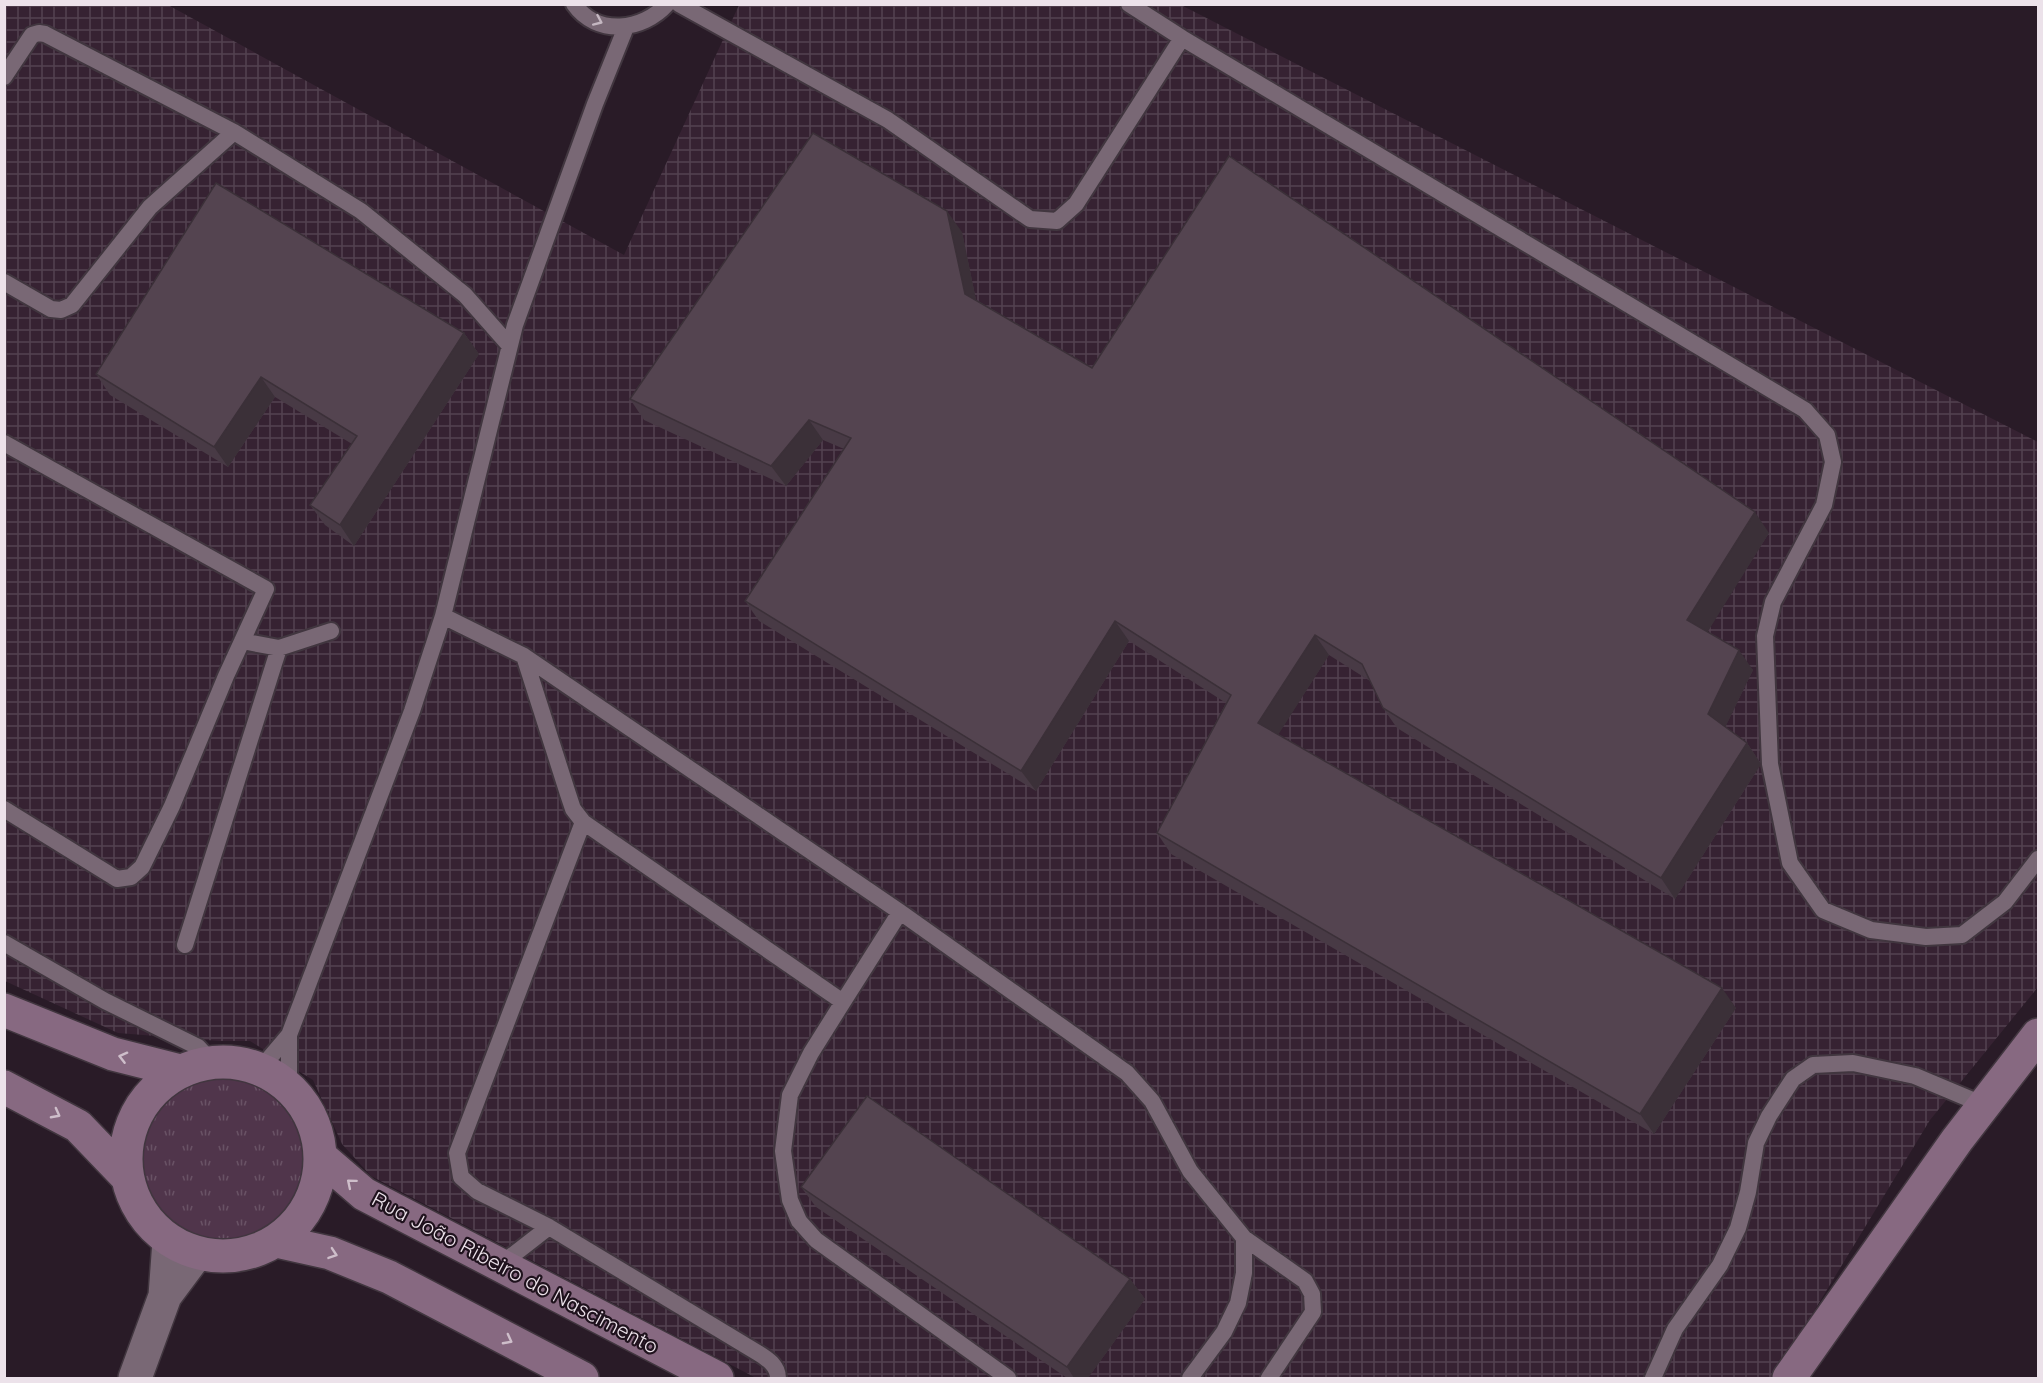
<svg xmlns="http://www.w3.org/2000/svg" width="2043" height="1383" font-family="Quicksand,sans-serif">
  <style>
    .industrial { fill: url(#industrial-grid) }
    .grass { fill: url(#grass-tufts) }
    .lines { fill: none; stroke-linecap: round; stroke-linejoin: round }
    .lane-casing { stroke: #41363f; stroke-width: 20 }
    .street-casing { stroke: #41363f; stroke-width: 36 }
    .secondary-casing { stroke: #41363f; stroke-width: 36 }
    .lane { stroke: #796875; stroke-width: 16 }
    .street { stroke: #796875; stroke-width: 33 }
    .secondary { stroke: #876981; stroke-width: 33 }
    .wall { fill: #483a45 }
    .shaded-wall { fill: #3b3038 }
    .building { fill: #544450; stroke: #3b3038; stroke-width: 1.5 }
    .oneway { stroke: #c4b7c1 }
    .oneway2 { stroke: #cebeca }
    .labels { text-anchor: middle; stroke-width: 4.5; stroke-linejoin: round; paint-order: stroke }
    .street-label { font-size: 21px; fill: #ece2ea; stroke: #1f121d }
  </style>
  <defs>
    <pattern id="industrial-grid" width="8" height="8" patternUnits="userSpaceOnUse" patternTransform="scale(1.5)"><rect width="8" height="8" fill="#362232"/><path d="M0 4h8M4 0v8" fill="none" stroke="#534250"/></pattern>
    <pattern id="grass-tufts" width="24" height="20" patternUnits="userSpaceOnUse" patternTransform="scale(1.5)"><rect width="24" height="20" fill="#50354b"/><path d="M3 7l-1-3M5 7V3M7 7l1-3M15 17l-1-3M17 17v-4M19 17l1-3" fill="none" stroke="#695265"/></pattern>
  </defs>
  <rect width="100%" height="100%" fill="#291b27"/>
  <path class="industrial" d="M5 5H168L624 255 739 5H1181L2038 442V987L1930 1120 1791 1349 1771 1378H756L371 1176 342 1144 313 1080 250 1041H219L118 1033 5 981Z"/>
  <path class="grass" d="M140 1158a82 82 0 1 1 164 0a82 82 0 1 1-164 0Z"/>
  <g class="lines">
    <g class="lane-casing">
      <path id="lane" d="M574 4C597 37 643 31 667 4
        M679 4 888 120 1030 219 1057 221 1076 204 1182 38 1129 4
        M1182 38 1805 410 1827 435 1833 462 1824 505 1773 602 1765 636 1770 764 1790 863 1823 910 1871 930 1926 937 1962 935 2005 902 2038 859
        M4 77 32 35 39 33 45 34 234 132 361 211 465 295 509 345
        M4 282 51 309 61 310 72 305 150 207 234 132
        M4 443 266 589 226 676 172 806 142 867 131 877 117 879 4 809
        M443 616 515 325 595 104 626 27
        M242 641 279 648 331 631
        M524 656 568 794 573 809 583 822 843 1002 811 1053 790 1095 783 1151 790 1200 799 1221 816 1240 1008 1378
        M583 822 457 1153 461 1177 477 1191 549 1227 758 1353C768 1359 778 1366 778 1378
        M4 943 105 1001 198 1047 211 1061
        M185 945 279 648
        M843 1002 900 912
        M261 1068 289 1035
        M289 1085V1035L412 711 443 616 524 656 900 912 1127 1073 1152 1101 1190 1171 1244 1238V1273L1238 1303 1224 1332 1190 1378
        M1244 1238 1305 1281 1312 1294 1313 1312 1269 1378
        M500 1265 549 1227
        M1653 1378 1675 1329 1720 1265 1738 1228 1748 1192 1756 1143 1769 1116 1793 1079 1813 1065 1853 1063 1915 1076 1984 1105"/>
    </g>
    <g class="street-casing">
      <path id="street" d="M165 1296 197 1253
        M135 1378 165 1296 169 1241"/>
    </g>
    <g class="secondary-casing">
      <path id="secondary" d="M4 1010 113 1054 180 1071
        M126 1159a97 97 0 1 1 194 0a97 97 0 1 1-194 0Z
        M4 1087 78 1126 127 1177
        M321 1157 364 1194 717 1378
        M276 1241 330 1253 389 1277 582 1378
        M1789 1378 1957 1140 2038 1035"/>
    </g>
    <use href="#lane" class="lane"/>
    <use href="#street" class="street"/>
    <use href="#secondary" class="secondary"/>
  </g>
  <path class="wall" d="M962 232 976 300 1092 368 1769 533 1707 631 1753 670 1725 727 1747 743 1761 764 1675 899 1397 728 1383 708 1370 681 1329 655 1278 734 1736 1008 1654 1134 1171 854 1157 833 1226 703 1129 641 1036 791 759 621 745 601 844 449 823 440 786 486 644 420 630 399Z
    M464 333 479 354 354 546 325 525 310 505 352 444 275 397 228 467 110 395 96 374Z
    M801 1187 1130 1279 1145 1299 1088 1378H1067L816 1207Z"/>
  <path class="shaded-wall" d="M947 211 962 232 979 314 965 294Z
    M464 333 479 354 354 546 340 525Z
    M261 377 275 397 228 467 214 447Z
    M809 420 823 440 786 486 771 466Z
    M1755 512 1769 533 1702 641 1687 620Z
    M1115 621 1129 641 1036 791 1021 771Z
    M1315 635 1329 655 1273 743 1258 723Z
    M1739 650 1753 670 1722 734 1708 714Z
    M1747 743 1761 764 1675 899 1661 878Z
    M1722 988 1736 1008 1654 1134 1640 1114Z
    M1130 1279 1145 1299 1088 1378H1074L1067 1367Z"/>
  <path class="building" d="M813 133 947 211 965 294 1092 368 1229 156 1755 512 1687 620 1739 650 1708 714 1747 743 1661 878 1383 708 1362 664 1315 635 1258 723 1722 988 1640 1114 1157 833 1231 695 1115 621 1021 771 745 601 851 438 809 420 771 466 630 399Z
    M216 183 464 333 340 525 310 505 357 436 261 377 214 447 96 374Z
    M867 1096 1130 1279 1067 1367 801 1187Z"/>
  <defs><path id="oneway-chevron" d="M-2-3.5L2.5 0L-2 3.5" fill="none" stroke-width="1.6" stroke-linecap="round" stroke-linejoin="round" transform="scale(1.5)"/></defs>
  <use class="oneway" href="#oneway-chevron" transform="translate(598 21) rotate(24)"/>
  <g class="oneway2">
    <use href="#oneway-chevron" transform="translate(123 1057) rotate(-166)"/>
    <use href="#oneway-chevron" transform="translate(56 1114) rotate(28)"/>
    <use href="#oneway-chevron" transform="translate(351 1183) rotate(-140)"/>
    <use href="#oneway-chevron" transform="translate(333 1254) rotate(19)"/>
    <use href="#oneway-chevron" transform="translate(508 1340) rotate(28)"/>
  </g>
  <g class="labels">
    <g class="street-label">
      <text transform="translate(515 1273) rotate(28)" y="7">Rua João Ribeiro do Nascimento</text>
    </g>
  </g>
  <rect width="2043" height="1383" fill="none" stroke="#ece2ea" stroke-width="12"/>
</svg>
